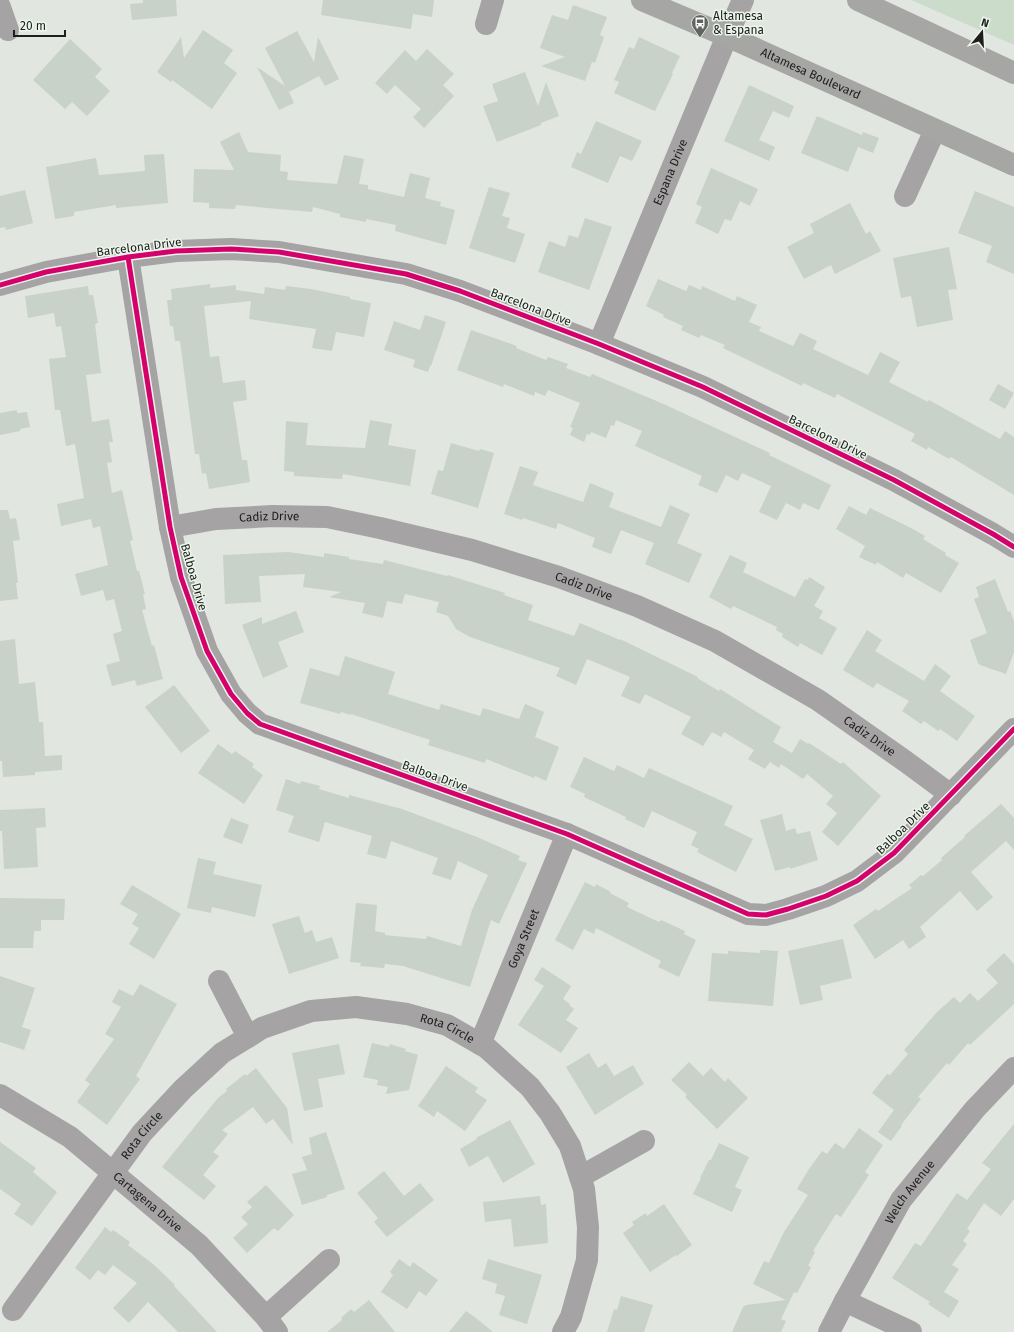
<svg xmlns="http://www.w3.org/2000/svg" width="1014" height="1332" font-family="'Fira Sans',sans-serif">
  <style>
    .green { fill: #ccdccb }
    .building { fill: #c8d2c8 }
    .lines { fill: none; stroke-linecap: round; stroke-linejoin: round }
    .minor { stroke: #a5a3a3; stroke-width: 22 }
    .major { stroke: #a6a6a4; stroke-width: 22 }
    .cycleway-casing { stroke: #ecf5eb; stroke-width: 8 }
    .cycleway { stroke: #d6006c; stroke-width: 5 }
    .labels { text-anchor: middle; stroke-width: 3; stroke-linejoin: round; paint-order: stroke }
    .poi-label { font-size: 12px; fill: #1c1f1c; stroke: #ecf5eb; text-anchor: start }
    .street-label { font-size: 12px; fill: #1c1f1c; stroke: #ecf5eb }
  </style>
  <rect width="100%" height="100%" fill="#e1e6e0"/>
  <path class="green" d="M911 0H1014V45Z"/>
  <path class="building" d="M143 0H176L177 16 132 20 130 4 143 3Z
    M323 0H434L432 17 413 14 411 29 321 15Z
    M573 5 607 17 600 35 604 37 595 63 592 62 585 81 541 66 565 57 540 48 552 15 568 20Z
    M203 30 233 50 224 63 237 73 212 109 172 80 171 82 157 72 181 37 184 58Z
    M297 31 314 62 318 37 339 79 325 86 319 76 289 92 294 103 279 110 257 67 285 86 265 48Z
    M639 37 680 56 672 73 673 74 655 111 614 93 619 82 614 80 629 47 634 49Z
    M70 39 102 69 95 77 110 91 87 116 72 102 65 109 33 80Z
    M427 49 454 74 443 85 454 96 424 128 413 117 421 109 395 85 387 94 375 83 405 50 416 61Z
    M525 72 538 106 546 82 559 116 541 123V125L497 142 483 106 498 101 492 84Z
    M749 85 794 106 789 118 773 111 759 140 775 147 769 161 724 141Z
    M817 116 862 135 863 132 879 138 873 153 858 147 848 172 801 153Z
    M596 121 642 141 632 161 620 156 608 183 571 167 577 152 581 154Z
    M239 132 248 152 281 155 280 171 288 172 287 180 337 184 344 155 364 159 359 184 368 185V189L404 197 410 173 430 178 425 198 441 202 440 206 455 210 446 245 395 231 396 225 366 219V222L340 217V214L313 207 312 212 236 205 235 209 209 208V203L193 202 194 169 234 170 220 142Z
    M164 154 168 203 116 208V205L74 212V216L55 219 46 167 96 158 99 175 145 171 144 155Z
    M711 168 758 189 750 206 740 201 731 221 725 219 718 234 695 223 702 207 696 204Z
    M489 187 510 193 502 216 510 218 507 228 525 234 515 263 469 248Z
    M25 190 33 223 6 230 5 227 0 228V196Z
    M975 191 1014 207V274L986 262 992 246 958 233Z
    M850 203 866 234 870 231 881 251 835 274 831 265 804 279 787 247 814 233 810 224Z
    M585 218 612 227 589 290 538 272 549 241 565 247 569 235 578 238Z
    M949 247 957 289 948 290 953 320 917 327 911 296 901 298 893 258Z
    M658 279 686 291 689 285 701 290 702 286 735 301 737 296 757 305 749 322 761 327 759 331 793 346 800 333 817 341 813 349 868 375 880 352 900 362 889 382 928 402 929 400 1000 439 1005 431 1014 437V495L951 457 949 459 928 447 927 450 911 441 915 434 837 394 835 398 803 383 802 386 723 348 725 345 701 335 699 338 681 330 683 326 663 317 664 315 646 306Z
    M210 284V288L236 285V290L264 294 265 287 285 290 286 286 311 289 350 297V299L371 303 364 337 336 332 332 351 312 348 316 329 249 319 251 301 204 306 210 357 219 356 223 383 245 380 247 400 233 402 242 460H247L250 482 209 489 206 473 202 474 199 454H195L180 341H175L173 326H170L167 300H172L171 289Z
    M88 286 89 295H93L98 323 95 324 101 373 86 375 92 422 109 419 113 442H109L112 462 107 463 112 493 122 490 133 540 130 541 137 571H139L145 594H143L146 609 142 610 152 646 154 645 163 679 137 686 135 680 112 686 106 665 120 661 113 634 122 631 114 599 106 601 103 590 81 596 75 574 108 565 100 526 93 528 91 519 61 526 57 504 84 498 75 444 66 446 60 410H55L49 359 66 357 61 326 56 327 54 313 28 318 25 296Z
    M425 315 446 322 431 366H430L428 372 413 367 415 360 384 350 394 321 420 330Z
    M471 330 517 346 516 348 546 360 548 357 568 364 566 368 590 377 592 374 659 402 770 453 769 455 831 485 819 510 803 503 800 510 786 503 777 520 759 512 771 486 742 473 738 481 726 475 717 493 698 485 702 476 635 446 642 431 616 420 614 426 611 425 606 438 591 432 590 435 587 434 584 442 570 435 573 428 570 427 580 403 548 390 545 396 535 392 534 396 504 384 503 387 457 370Z
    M998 384 1014 393 1005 409 989 400Z
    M17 410V413L27 412 30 427 20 429V431L0 435V413Z
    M370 420 392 424 388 445 416 450 410 486 343 474 342 479 294 476V472L284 471 286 421 308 423 306 445 365 448Z
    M451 443 479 451 480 449 494 453 478 508 431 494 438 470 443 471Z
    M520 466 538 472 533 485 583 502 590 483 614 493 609 507 661 527 670 505 690 514 677 543 702 554 689 583 645 564 654 543 621 530 611 554 592 547 595 538 558 523 556 529 523 518 522 520 504 514Z
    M849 506 866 515 870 508 911 528 925 536 923 539 946 553 945 555 959 563 941 593 906 573 903 578 877 562 876 565 859 557 865 546 836 529Z
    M0 510H8L10 519 16 518 20 540 13 541 18 583H16L18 599 0 601Z
    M288 552 324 557V553L349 557V559L383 564 384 560 447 576 448 575 505 593 504 595 533 605 528 620 574 636 580 623 620 640V639L698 677 697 678 719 691 720 689 781 727 773 742 792 753 800 739 808 744 809 743 841 764 843 762 881 796 838 846 822 832 837 813 826 804 833 796 807 774 803 779 781 764 779 768 770 762 765 769 748 759 754 750 724 732 721 737 712 732 703 746 681 734 691 717 645 694 640 704 621 696 630 677 587 659 576 685 556 676 560 668 470 637 456 629 448 616 436 612 439 602 405 594 402 604 387 601 383 618 362 613 365 603 329 597 341 592 303 587 305 574 259 576 261 602 225 604 223 555Z
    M730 555 747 563 743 572 795 597 805 579 808 580 809 577 825 587 814 606 823 611 819 618 837 628 822 655 800 643 798 647 782 637 783 634 776 630 777 627 733 606 731 609 709 597Z
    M995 579 1008 612 1010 611 1014 621V652L1006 674 980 665 978 663 970 640 987 633 974 599 979 597 976 587Z
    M296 611 304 632 278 642 288 667 263 678 242 625 262 617V624Z
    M867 630 882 640 875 651 924 681 935 664 951 676 940 691 975 716 957 741 940 729 938 731 924 721 921 724 902 711 909 701 877 683 873 688 843 670Z
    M15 639 19 684 35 682 39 722H43L45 756 62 755V770L35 772V775L3 777 2 761H0V641Z
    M345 656 395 672 388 694 439 710 441 704 480 716 483 708 519 719 525 704 544 712 535 737 559 747 546 781 535 776 534 778 486 759 485 763 428 745 430 740 351 714V715L341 712 340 714 300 703 310 668 339 676Z
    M174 685 210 731 181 753 145 707Z
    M218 744 232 754 235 751 254 764 252 767 263 775 244 804 198 773Z
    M584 757 614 771 617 765 644 778 649 768 733 806 724 825 753 839 736 872 697 852 699 849 691 845 697 832 652 811 644 828 625 819 626 817 584 797 585 794 570 787Z
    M286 779 300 784 301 781 320 786 319 789 349 798V795L402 809 477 837 520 856 518 860 527 863 499 924 491 920 470 987 403 966 385 964 384 968 360 966 361 963 350 962 356 903 377 905 375 931 385 933V935L426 939 427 936 461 946 472 910 488 875 458 861 451 880 432 874 438 858 391 841 386 859 367 854 372 836 325 822 319 842 288 832 294 816 276 810Z
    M1001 804 1014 818V850L1006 841 971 872 993 897 977 911 960 891 920 927 926 937 909 949 903 940 875 959 853 925 876 909 878 911 912 888 909 885 921 875 923 876 942 860 941 858 965 837 964 836Z
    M45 808 46 827 36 828 38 867 4 869 2 831H0V810Z
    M782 814 786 831 795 828 797 834 810 831 818 860 790 869V867L775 871 760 820Z
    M231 818 249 825 242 844 223 837Z
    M198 858 216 862 213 874 262 885 255 917 212 907 211 913 187 908Z
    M585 882 595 887 596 884 611 892 610 893 629 903 627 907 659 922 661 920 685 931 684 934 696 940 679 977 658 967 661 961 596 928 594 934 584 929 573 950 555 940Z
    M132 885 181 914 154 959 129 944 139 928 132 924 138 914 120 904Z
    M0 898 65 899 64 920H41V931H34L33 948H0Z
    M299 916 305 933 312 930 316 942 332 937 339 958 289 974 272 924Z
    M843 939 852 978 820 986 823 1000 800 1005 788 951Z
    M760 950 778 951 773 1006 708 1001 712 953 728 954V951L760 953Z
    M1004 953 1014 964V1004L970 1045 968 1043 949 1065 947 1063 918 1097 921 1099 901 1125 902 1126 891 1141 878 1132 894 1110 872 1093 887 1074 890 1075 908 1054 904 1050 937 1012 954 997 960 1003 970 993 978 1001 998 983 986 970Z
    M542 967 571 986 563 999 570 1004 569 1005 574 1009 566 1020 578 1028 561 1053 518 1025 544 986 534 980Z
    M0 976 35 988 22 1027 31 1030 24 1050 0 1042Z
    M140 984 177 1004 136 1076 140 1079 107 1125 77 1102 90 1084 85 1080 114 1039 105 1034 121 1007 112 1002 119 989 133 996Z
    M372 1043 389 1047 390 1044 406 1049 405 1051 418 1055 409 1090 386 1094 388 1087 377 1085 378 1080 363 1077Z
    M339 1044 345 1074 318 1079 323 1107 304 1111 292 1053Z
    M589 1053 598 1068 606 1063 614 1076 633 1065 644 1084 595 1115 566 1067Z
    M689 1062 703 1076 711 1068 725 1082 728 1078 748 1098 717 1129 685 1097 687 1095 671 1080Z
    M446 1066 478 1088 475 1092 487 1100 465 1131 437 1111 434 1117 418 1106Z
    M256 1068 287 1108 293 1145 273 1119 266 1124 253 1107 222 1130 228 1134 213 1152 219 1156 203 1175 216 1186 204 1200 162 1167 218 1098 227 1091 226 1089 245 1074 246 1076Z
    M510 1120 535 1164 503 1183 488 1156 469 1167 460 1149 477 1139 476 1138Z
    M1014 1124V1199L1001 1216 984 1203 967 1229 970 1231 963 1241 967 1244 952 1265 959 1269 944 1292 959 1301 949 1318 928 1304 930 1302 892 1278 915 1243 921 1246 957 1193 967 1200 991 1169 982 1163Z
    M859 1128 883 1145 865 1172 869 1175 841 1217 836 1214 813 1251 815 1252 808 1266 811 1267 797 1293 794 1292 781 1319 786 1321 781 1332H732L743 1307 746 1305 786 1300 753 1284 764 1261 769 1263 784 1232 808 1195 797 1189 809 1169 822 1151 827 1154 835 1143 844 1149Z
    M326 1132 345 1189 327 1195V1197L302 1205 292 1174 307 1170 302 1157 312 1154 309 1138Z
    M0 1142 36 1168 33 1172 57 1192 32 1226 14 1214 21 1204 0 1189Z
    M719 1143 749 1157 735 1187 742 1190 732 1212 693 1194 701 1178H700L709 1160H711Z
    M384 1171 404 1196 420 1183 434 1200 387 1237 374 1222 378 1218 357 1193Z
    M266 1185 294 1215 278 1231 274 1228 247 1253 233 1238 248 1224 241 1217 252 1207 247 1202Z
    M540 1196 541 1205 546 1204 548 1243 514 1247 511 1219 485 1222 483 1202Z
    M664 1204 692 1245 677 1256 676 1255 650 1272 623 1233 634 1225 632 1222 646 1213 647 1216Z
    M105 1227 111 1232 113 1230 130 1242 128 1245 153 1264 175 1285 174 1286 217 1332H178L148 1302 129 1323 113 1308 137 1283 113 1265 105 1275 98 1270 90 1280 75 1268Z
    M399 1259 410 1267 413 1262 438 1280 426 1296 419 1291 407 1309 381 1292 393 1275 390 1272Z
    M488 1259 542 1275 527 1324 499 1315 505 1296 495 1293 497 1284 482 1279Z
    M621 1296 653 1305 644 1332H607L614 1309 617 1310Z
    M369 1300 395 1332H327L342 1320 341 1318 351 1309 354 1312Z
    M466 1311 476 1318 493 1332H449Z"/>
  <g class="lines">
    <g class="minor">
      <path d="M0 7 8 30"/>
      <path d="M486 24 493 0"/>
      <path d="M905 196 935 130"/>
      <path d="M128 257 170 527 181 577 207 651 231 694 247 713 260 724 567 834 748 914 766 915 788 909 826 896 857 881 894 853 1014 729"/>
      <path d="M0 285 46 272 128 257 176 251 231 249 279 252 406 274 460 291 599 344 703 387 894 480 993 534 1014 547"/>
      <path id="s1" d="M599 344 727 36 743 0"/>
      <path id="s2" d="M170 527 216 519 273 516 327 517 380 528 472 550 559 577 637 606 715 641 818 700 905 761 951 795"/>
      <path id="s3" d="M248 1037 262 1028 311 1011 356 1007 407 1014 447 1025 487 1048 530 1087 550 1113 570 1146 584 1189 588 1227 587 1260 571 1317 563 1332"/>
      <path id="s4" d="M480 1044 567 834"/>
      <path id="s5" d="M0 1095 70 1137 199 1245 266 1317 277 1332"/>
      <path d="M580 1177 644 1141"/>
      <path d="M845 1301 911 1332"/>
      <path id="s6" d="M13 1310 142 1133 183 1089 222 1053 248 1037 219 981"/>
      <path d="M266 1317 329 1260"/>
      <path id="s7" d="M829 1332 845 1301 901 1200 975 1109 1014 1068"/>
    </g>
    <g class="major">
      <path id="s8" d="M642 0 727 36 1014 165"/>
      <path d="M858 0 1014 73"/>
    </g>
    <g class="cycleway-casing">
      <path id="cycleway" d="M128 257 170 527 181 577 207 651 231 694 247 713 260 724 567 834 748 914 766 915 788 909 826 896 857 881 894 853 1014 729
        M0 285 46 272 128 257 176 251 231 249 279 252 406 274 460 291 599 344 703 387 894 480 993 534 1014 547"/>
    </g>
    <use href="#cycleway" class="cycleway"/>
  </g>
  <defs>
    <g id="bus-pin" transform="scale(0.9)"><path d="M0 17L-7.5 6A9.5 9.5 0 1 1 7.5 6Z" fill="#616561" stroke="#ecf5eb"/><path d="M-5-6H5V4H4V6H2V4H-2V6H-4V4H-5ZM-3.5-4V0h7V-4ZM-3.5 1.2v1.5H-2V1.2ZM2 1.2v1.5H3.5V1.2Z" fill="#fff"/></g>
  </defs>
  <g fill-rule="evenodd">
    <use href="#bus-pin" x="700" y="23"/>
  </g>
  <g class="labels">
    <g class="poi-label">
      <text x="713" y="20">Altamesa<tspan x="713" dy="14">&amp; Espana</tspan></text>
    </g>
    <g class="street-label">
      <text dy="4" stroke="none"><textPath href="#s8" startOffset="184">Altamesa Boulevard</textPath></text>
      <text dy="4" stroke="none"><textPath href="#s1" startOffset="186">Espana Drive</textPath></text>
      <text transform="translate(139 247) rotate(-7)" y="4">Barcelona Drive</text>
      <text transform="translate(531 307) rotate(21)" y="4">Barcelona Drive</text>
      <text transform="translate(828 437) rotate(26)" y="4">Barcelona Drive</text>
      <text dy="4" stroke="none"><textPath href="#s2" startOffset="100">Cadiz Drive</textPath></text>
      <text transform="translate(194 577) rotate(74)" y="4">Balboa Drive</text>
      <text dy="4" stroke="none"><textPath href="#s2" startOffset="424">Cadiz Drive</textPath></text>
      <text dy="4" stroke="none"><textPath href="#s2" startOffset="748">Cadiz Drive</textPath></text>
      <text transform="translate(435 776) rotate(20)" y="4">Balboa Drive</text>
      <text transform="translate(903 828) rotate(-44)" y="4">Balboa Drive</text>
      <text dy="4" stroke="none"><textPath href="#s4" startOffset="114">Goya Street</textPath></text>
      <text dy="4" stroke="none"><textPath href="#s3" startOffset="208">Rota Circle</textPath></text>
      <text dy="4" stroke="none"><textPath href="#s6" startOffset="217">Rota Circle</textPath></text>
      <text dy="4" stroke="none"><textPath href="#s7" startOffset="162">Welch Avenue</textPath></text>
      <text dy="4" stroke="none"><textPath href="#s5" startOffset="183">Cartagena Drive</textPath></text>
    </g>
  </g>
  <g transform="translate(982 32) rotate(18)" stroke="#ecf5eb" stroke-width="3" paint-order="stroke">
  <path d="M0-3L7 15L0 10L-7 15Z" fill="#1c1f1c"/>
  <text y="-6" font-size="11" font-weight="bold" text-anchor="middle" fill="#1c1f1c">N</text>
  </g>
  <path d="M14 30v6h51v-6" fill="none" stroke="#1c1f1c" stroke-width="2"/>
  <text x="20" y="30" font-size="12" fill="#1c1f1c" stroke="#ecf5eb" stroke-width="3" paint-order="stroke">20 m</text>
</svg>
